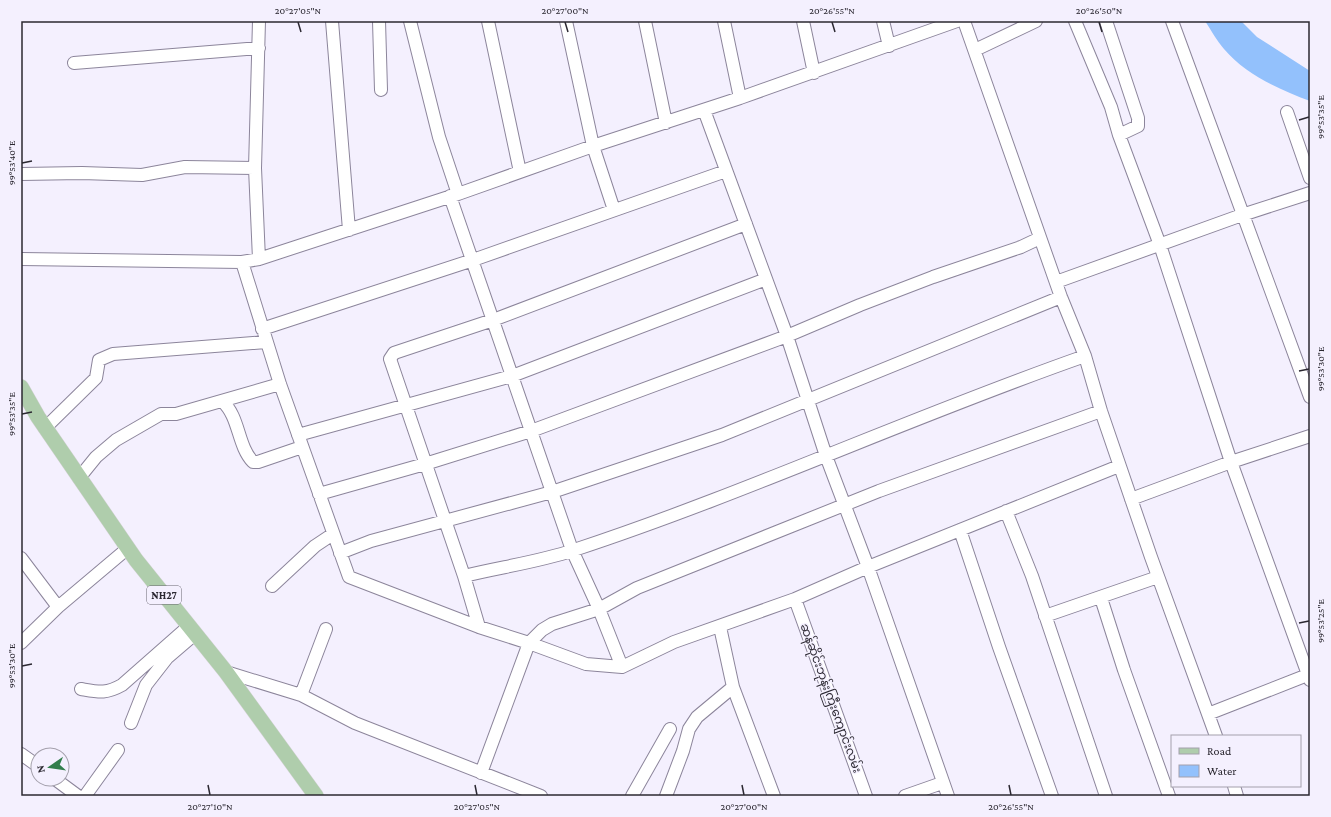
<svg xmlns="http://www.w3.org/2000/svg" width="1331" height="817" font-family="'Crimson Pro','Noto Sans Myanmar',serif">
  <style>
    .water { fill: #93c1fc }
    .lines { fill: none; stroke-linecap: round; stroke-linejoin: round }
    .minor-casing { stroke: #8c859b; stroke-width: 14 }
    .major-casing { stroke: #d5d4d6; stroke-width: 16 }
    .minor { stroke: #fff; stroke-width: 12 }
    .major { stroke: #afcdac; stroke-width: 15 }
    .ticks { fill: none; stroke: #2b2831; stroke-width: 1.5 }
    .labels { text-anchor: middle; stroke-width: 3; stroke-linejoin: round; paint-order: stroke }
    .shield { fill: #f4f0fe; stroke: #67646e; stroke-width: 1 }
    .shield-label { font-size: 11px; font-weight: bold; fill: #2b2831 }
    .street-label { font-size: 12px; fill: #2b2831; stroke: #f4f0fe }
    .neatline { fill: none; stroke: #2b2831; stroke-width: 1.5 }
    .ticks-label { font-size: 10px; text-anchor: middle; fill: #2b2831 }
  </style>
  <rect width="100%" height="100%" fill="#f4f0fe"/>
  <path class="water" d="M1205 21H1241L1257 37 1310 71V101C1279 89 1246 75 1224 49 1217 41 1211 30 1205 21Z"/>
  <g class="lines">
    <g class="minor-casing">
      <path id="minor" d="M259 21 255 168 259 259
        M332 21 349 230
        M379 21 381 90
        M410 21 439 137 458 194
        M488 21 520 172
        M566 21 593 146 614 210
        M645 21 666 123
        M724 21 740 98
        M803 21 814 73
        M883 21 889 46
        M964 21 1061 297 1085 356 1101 411 1151 557 1216 736
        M1075 21 1111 107 1119 135 1160 245 1231 462 1310 680
        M1106 21 1138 118V126L1119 135
        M1172 21 1310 397
        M975 50 1036 21
        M74 63 259 48
        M704 110 787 336 826 456 868 567 948 796
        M1287 112 1310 178
        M21 174 82 173 142 175 185 167 255 168
        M450 196 572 550 599 609 622 667
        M21 259 242 262 259 259 458 194 593 146 740 98 957 21
        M242 262 280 384 349 577 479 627 529 643 586 664 622 667 674 642 795 599 868 567 1119 466
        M1056 282 1242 215 1310 193
        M262 329 473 260 726 171
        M222 401C240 417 237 445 253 462H258L302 447
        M45 428 96 378 99 360 113 354 266 342
        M298 435 512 376 766 279
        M79 478 96 457 116 440 161 414H176L280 384
        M319 494 425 464 531 431 787 336 860 305 933 277 1021 247 1040 238
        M1131 499 1231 462 1310 436
        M1006 511 1032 576 1106 796
        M960 530 999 647 1052 796
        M340 553 371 541 552 492 722 435 1061 297
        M21 558 58 607 21 643
        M464 576 390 359 394 353 493 320 746 224
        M272 586 315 546 333 534
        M1101 598 1124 670 1169 796
        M795 599 866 796
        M58 607 128 548
        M1045 616 1158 577
        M479 627 464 576C500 567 539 562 574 550 747 493 913 416 1085 356
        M720 627 733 687 774 796
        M226 672 301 695 355 723 541 796
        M81 689C99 692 106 694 122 685L189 626
        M301 695 326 629
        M1208 714 1310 674
        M131 723 146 685 167 658 195 634
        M21 754 38 766
        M481 773 529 643 542 630 552 624 599 609 637 588 879 491 1101 411
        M55 779 78 796
        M1234 786 1237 796
        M85 796 118 750
        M632 796 670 729
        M666 796 683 751 689 729 697 717 733 687
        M905 796 942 783"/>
    </g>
    <g class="major-casing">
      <path id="major" d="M21 387 38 417 136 560 226 672 316 796"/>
    </g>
    <use href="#minor" class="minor"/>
    <use href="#major" class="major"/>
  </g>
  <path class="ticks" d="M298 22 301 32M565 22 568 32M832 22 835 32M1099 22 1102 32M1299 120 1309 117M22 163 32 161M1299 371 1309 369M22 414 32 412M1299 623 1309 621M22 666 32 664M208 785 210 795M475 785 477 795M742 785 744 795M1009 785 1011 795"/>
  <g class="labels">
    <rect class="shield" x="147" y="586" width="34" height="18" rx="3"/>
    <g class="shield-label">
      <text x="164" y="599">NH27</text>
    </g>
    <g class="street-label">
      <text transform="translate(831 698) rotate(70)" y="4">ဆန်ဆိုင်းဘုန်းကြီးကျောင်းလမ်း</text>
    </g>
  </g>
  <rect width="1331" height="817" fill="none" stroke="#f4f0fe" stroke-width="44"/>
  <rect x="1171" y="735" width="130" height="52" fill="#f4f0fe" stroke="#a4a0ac"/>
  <rect x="1179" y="748" width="20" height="6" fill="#afcdac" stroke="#a4a0ac"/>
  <text x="1207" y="755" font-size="12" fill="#2b2831">Road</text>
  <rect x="1179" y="765" width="20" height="12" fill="#93c1fc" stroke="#a4a0ac"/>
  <text x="1207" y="775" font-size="12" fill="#2b2831">Water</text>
  <g transform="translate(50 767) rotate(257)"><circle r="19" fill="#f4f0fe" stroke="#a4a0ac"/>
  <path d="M0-3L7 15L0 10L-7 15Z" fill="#327e4c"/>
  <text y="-6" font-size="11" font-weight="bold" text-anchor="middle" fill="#2b2831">N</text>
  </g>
  <rect x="22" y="22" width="1287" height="773" class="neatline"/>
  <g class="ticks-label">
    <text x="298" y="14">20°27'05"N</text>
    <text x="565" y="14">20°27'00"N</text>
    <text x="832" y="14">20°26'55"N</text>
    <text x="1099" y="14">20°26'50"N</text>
    <text transform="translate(1320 117) rotate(-90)" y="4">99°53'35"E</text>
    <text transform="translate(11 163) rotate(-90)" y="4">99°53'40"E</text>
    <text transform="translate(1320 369) rotate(-90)" y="4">99°53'30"E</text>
    <text transform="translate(11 414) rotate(-90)" y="4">99°53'35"E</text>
    <text transform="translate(1320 621) rotate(-90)" y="4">99°53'25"E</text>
    <text transform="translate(11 666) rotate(-90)" y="4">99°53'30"E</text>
    <text x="210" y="810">20°27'10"N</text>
    <text x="477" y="810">20°27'05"N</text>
    <text x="744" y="810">20°27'00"N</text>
    <text x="1011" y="810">20°26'55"N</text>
  </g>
</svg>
